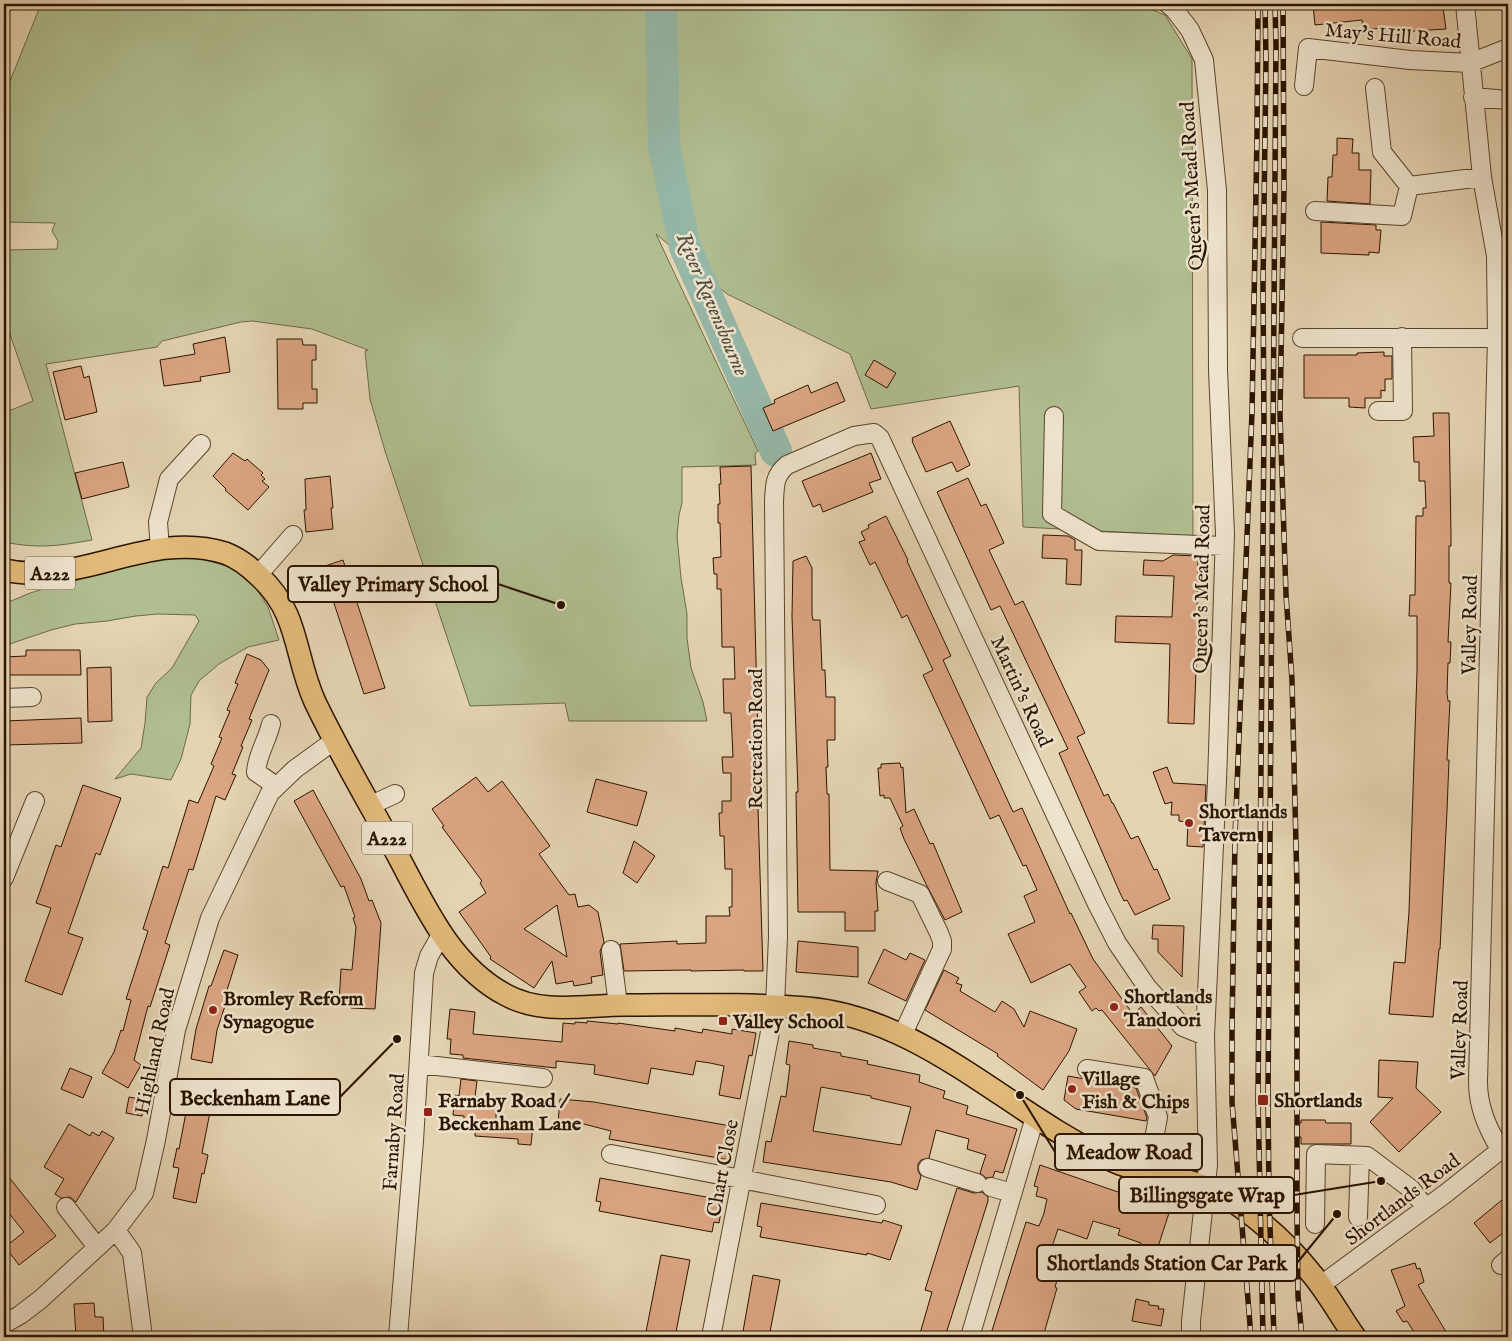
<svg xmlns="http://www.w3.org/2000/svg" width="1512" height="1341" font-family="'IM FELL English',serif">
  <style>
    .green { fill: #b0be90; stroke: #6e6948 }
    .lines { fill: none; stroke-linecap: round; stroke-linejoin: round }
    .river { stroke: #96b8a8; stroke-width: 32 }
    .building { fill: #dca582; stroke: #2b1400; fill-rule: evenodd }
    .minor-casing { stroke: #5a442c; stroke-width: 20 }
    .major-casing { stroke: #2b1400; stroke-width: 24 }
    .minor { stroke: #eee3cd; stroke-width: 18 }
    .major { stroke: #e2ba79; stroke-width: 21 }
    .rail-casing { stroke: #2b1400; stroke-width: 5.5 }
    .rail { stroke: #eee3cd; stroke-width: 4; stroke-dasharray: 11; stroke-linecap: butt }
    .poi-dot { fill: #8f2418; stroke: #eee3cd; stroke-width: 2 }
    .labels { text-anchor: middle; stroke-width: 5; stroke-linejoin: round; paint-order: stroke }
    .shield { fill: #eee3cd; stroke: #66523e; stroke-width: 1 }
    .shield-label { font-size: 19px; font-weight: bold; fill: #2b1400 }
    .street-label { font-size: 20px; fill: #2b1400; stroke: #eee3cd }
    .poi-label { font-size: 20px; font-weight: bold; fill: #2b1400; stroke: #eee3cd; text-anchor: start }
    .water-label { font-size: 21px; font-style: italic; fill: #504d3b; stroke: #eee3cd }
    .leader { fill: none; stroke: #2b1400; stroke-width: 2 }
    .callout-dot { fill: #2b1400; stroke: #eee3cd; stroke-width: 2 }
    .callout { fill: #eee3cd; stroke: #2b1400; stroke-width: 2 }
    .callout-label { font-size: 21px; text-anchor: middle; font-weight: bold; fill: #2b1400 }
  </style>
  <rect width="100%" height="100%" fill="#e5d4b2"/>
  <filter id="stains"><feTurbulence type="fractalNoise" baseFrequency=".004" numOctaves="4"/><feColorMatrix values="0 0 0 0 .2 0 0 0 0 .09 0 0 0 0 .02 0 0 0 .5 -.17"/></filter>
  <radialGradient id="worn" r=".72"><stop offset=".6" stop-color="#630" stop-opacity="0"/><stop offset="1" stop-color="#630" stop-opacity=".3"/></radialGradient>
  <path class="green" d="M41 4H1138L1165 15 1192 59 1193 536 1023 527 1019 386 871 409 850 354 727 294 656 234 758 451 755 454 756 465 682 467V503L679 515 677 536 681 578 687 614V638L691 668 703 702 707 721H569L565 703 470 706 385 451 370 399 365 351 368 350 312 329 252 321 241 322 162 341 157 347 46 364 92 540C58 546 39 549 4 542V413L33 401 4 317V250L57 249 58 241 52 231 55 223 4 222V96Z
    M187 555 234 568 256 588 268 607 279 640 248 647 219 664 199 681 191 695 190 724 181 759 171 780 131 774 115 779 141 748 145 723 147 697 156 683 172 668 199 621 195 615 157 614 136 616 107 621 75 624 51 630 4 646V604L30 593 121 566Z"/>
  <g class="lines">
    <path class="river" d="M661 4 664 146 685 247 776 451"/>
  </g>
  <path class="building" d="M1313 4H1433L1434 8 1443 7 1446 29 1383 33V28L1363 30 1362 20 1315 25Z
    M1337 138 1353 139 1352 153H1359V170H1371L1370 204 1327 201 1328 177H1332L1333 155H1337Z
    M1321 222 1376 225V230H1381L1379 253 1369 252V255L1321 253Z
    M225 337 230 372 200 377 201 381 164 386 160 360 195 354 193 344Z
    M277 339H302L303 345H316V360H312V389H317V403H303V409H278Z
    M1384 352V356H1392V379H1385V391L1381 390V398H1365V408L1349 407V398H1304V355H1357V353Z
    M874 360 896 373 887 388 865 375Z
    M81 366 84 378 89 376 97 412 65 420 53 372Z
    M837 382 845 401 773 431 763 408 775 403 774 400 808 385 811 393Z
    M1433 413H1449L1451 534V546H1449V583H1451L1448 642H1451L1450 663H1448L1447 693 1448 701H1450L1447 760H1449L1447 811 1440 949H1439L1433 1017 1389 1014 1394 962 1405 963 1409 912 1417 671V616H1409L1410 595H1415L1416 516H1423V508H1426L1425 481H1419V462H1414L1413 437 1434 436Z
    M950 421 970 465 957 472 952 462 926 472 912 441H913L912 438Z
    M233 453 245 461 247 459 263 473 261 475 265 479 262 481 269 487 248 510 225 490 226 489 213 476Z
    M871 453 881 479 869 483 873 492 823 512 820 504 813 507 802 481Z
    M123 462 129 487 82 499 75 473Z
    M751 466 759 776H757L763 971H744V970L691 971V970L624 971 620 944 677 941V944L706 943V916H730L729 907H732V869H725L724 836H720L719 813H722V801H731V773H723L722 757H733L731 713H724L723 679H735L734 647H722L721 589H717V574H714L713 558 721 557 720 523H718V504H720L719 484H721L720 467Z
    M330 476 333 508H331L333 529 306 532 304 510H306L305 479Z
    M968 478 981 506 986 504 1004 543 989 550 1015 605 1023 601 1085 733 1077 737 1104 796 1108 794 1112 803H1113L1131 839 1138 836 1154 870 1157 869 1170 899 1135 915 1127 900 1124 901 1120 893 1059 753 1068 749 1000 606 991 610 937 492Z
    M886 516 908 560 907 561 951 656 943 660 1013 812 1022 808 1070 914 1071 913 1093 959 1133 1014 1141 1007 1172 1046 1155 1076 1102 1010 1099 1011 1096 1008 1092 1011 1079 992 1086 987 1070 964 1031 983 1008 934 1035 922 1024 896 1037 890 1026 865 1023 866 999 815 990 819 923 675 933 670 907 615 902 618 875 562 870 565 859 542 865 540 861 532 869 528 868 525Z
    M1043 535 1068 536 1075 540V550H1082L1081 585 1066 584 1067 559 1042 558Z
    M1173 555 1198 556 1197 616H1198L1194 724 1168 723 1170 644 1115 642 1116 616 1172 617 1174 576 1143 575 1144 560 1163 561Z
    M806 556 812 568V615L813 620H820L822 670H825L826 697H835V740H827L828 767H826L827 794H829L830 870 878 871 876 882 878 911H875V931H845V912H798L796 792H798L792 616 793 561Z
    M343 560 385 688 364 694 322 567Z
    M26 650H80L81 675H4V657L26 656Z
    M247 654 261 660 269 670 249 719 252 720 241 746 243 747 232 774 236 775 225 800 216 796 193 870 189 869 165 943 170 945 150 1007 148 1006 134 1060 141 1065 128 1088 102 1073 114 1052 121 1030 123 1031 131 1000 126 999 148 931 143 929 163 866 168 868 189 800 198 803 214 766 211 764 222 738 219 737 230 711 227 710 238 684 235 683Z
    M111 667 112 721 88 722 87 668Z
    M81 718 82 743 4 745V721Z
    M900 763 901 768 903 767 906 813 914 809 930 844 933 843 962 912 945 920 927 886 904 839 900 828 903 826 890 798H884V795L880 796 878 768H881V764Z
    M1167 767 1173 783 1206 785 1203 847 1187 846 1188 822 1179 821V815H1171L1172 802 1165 804 1153 772Z
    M476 777 488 792 502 781 550 846 539 854 569 895 575 894 578 907 589 905 598 912 604 942 600 951 603 975 591 977 592 983 574 986 573 981 556 984 552 961 534 988 490 959 491 957 459 912 486 893 480 883 482 881 442 827 444 826 432 809ZM557 905 567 957 524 929Z
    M596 779 647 792 637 826 587 812Z
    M83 785 121 798 100 855 96 853 68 933 83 938 62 995 25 981 51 908 36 903 56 845 61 847Z
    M313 790 361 879 369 901 372 900 381 923 375 1009 351 1008V1005L339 1004 341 969 352 970 356 927 353 918 355 917 344 886 341 887 294 801Z
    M634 841 655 856 637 883 623 873Z
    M1153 925 1184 926 1182 977 1158 952V939H1152Z
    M798 941 858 947V977L796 972Z
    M884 949 906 960 910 953 925 960 906 1001 868 983Z
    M224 950 238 955 227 990 230 991 217 1030 212 1063 191 1059 196 1029 209 986H211Z
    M944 970 959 978 956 983 962 985 960 991 995 1012 1002 1001 1014 1009 1024 1027 1030 1011 1077 1029 1069 1051 1043 1090 997 1056 998 1054 925 1010Z
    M450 1009 475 1012 473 1034 562 1042 563 1023 575 1024V1022L587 1023V1021L618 1024V1023L675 1031V1028L702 1033 703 1029 732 1034V1029L756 1033 752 1056 749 1055 740 1099 719 1095 724 1066 710 1063 696 1061 693 1075 651 1068 648 1084 594 1074 595 1065 556 1061V1068L463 1058V1055L450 1054 451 1039H447Z
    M789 1041 813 1045V1048L841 1053V1056L868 1061 867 1064 920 1075 919 1082 945 1091 943 1098 968 1106 966 1114 1017 1129 1003 1173 995 1171 993 1177 986 1178 980 1173 986 1155 967 1149 969 1139 936 1130 929 1158 921 1160 918 1164V1171L921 1176 917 1190 891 1182 763 1162 766 1141 771 1142 781 1096 786 1097 790 1065 786 1064ZM821 1087 871 1096V1098L911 1107 901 1145 813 1131Z
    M1379 1060 1418 1062 1416 1088 1441 1112 1399 1152 1370 1122 1393 1098 1378 1097Z
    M70 1068 92 1077 83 1098 61 1089Z
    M1068 1076 1136 1088 1147 1118 1146 1121 1076 1109 1064 1100Z
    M461 1079 477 1081 475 1097 496 1099V1120L533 1124 531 1145 518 1144V1139L475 1136 476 1122 464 1121V1116L453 1115 455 1095 459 1096Z
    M129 1097 145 1100 142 1116 126 1113Z
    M189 1097 210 1101 208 1107H211L202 1153 208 1155 204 1174 202 1173 196 1203 173 1198 179 1168 173 1167 177 1148 179 1149Z
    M560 1099 594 1102 731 1126 729 1136 734 1137 730 1160 609 1139 611 1131 576 1122V1124L558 1123Z
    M1301 1120H1325L1326 1123H1351V1144H1301V1137H1299V1123H1301Z
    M69 1124 90 1136 92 1132 99 1136 102 1131 114 1138 76 1202 70 1197 61 1198 55 1194 64 1179 44 1167Z
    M1040 1165 1170 1210 1154 1259 1137 1254 1141 1243 1118 1235 1120 1229 1093 1221 1087 1239 1058 1229 1044 1270 1059 1274 1055 1287 1057 1288 1043 1337H990L1026 1222 1039 1226 1044 1213 1047 1199 1036 1196 1038 1187 1034 1186Z
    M4 1171 56 1236 19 1265 5 1247 24 1232 4 1207Z
    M600 1178 723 1200 719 1223 714 1222 712 1232 599 1211 601 1202 596 1201Z
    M957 1188 974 1193 982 1192 988 1197V1201L945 1337H919L932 1292 925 1290Z
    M1508 1195V1229L1490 1243 1474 1223Z
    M761 1203 882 1223 883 1220 902 1226 890 1260 867 1253V1255L760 1237 762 1227 757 1226Z
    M661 1255 690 1260 675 1337H645Z
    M1415 1263 1417 1269 1420 1268 1424 1282 1418 1285 1449 1337H1417L1407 1321 1403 1322 1396 1311 1405 1306 1391 1270Z
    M753 1275 780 1280 769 1337H742Z
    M1136 1299 1149 1302V1305L1159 1306 1158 1309H1164L1161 1326 1132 1321Z
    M94 1303 95 1317H103L104 1337H76L74 1304Z"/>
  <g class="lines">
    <g class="minor-casing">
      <path id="minor" d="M1168 4 1174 9 1190 30 1204 60 1217 190 1218 370 1225 534 1217 781 1205 1036 1208 1165 1191 1321V1337
        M1465 4 1482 177 1496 256 1497 338 1478 1082C1478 1108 1488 1129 1501 1151
        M1304 86 1308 48 1410 60 1470 63 1508 48
        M1375 88 1382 152 1409 186 1482 177
        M1473 97 1508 100
        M1315 211 1402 216 1409 186
        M1302 338H1497
        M1378 411H1403L1402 337
        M1054 416 1052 514 1099 541 1224 546
        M160 549 158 522 169 479 201 444
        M258 575 293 535
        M4 698 32 697
        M271 724C267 741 257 755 256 772L276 786
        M369 806 395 794
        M4 878 35 801
        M887 881 920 894 939 933 942 941V949L902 1036
        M611 950 618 1005
        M419 1064 543 1078
        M1087 1069 1144 1078 1158 1117 1148 1173
        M611 1154 876 1205
        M928 1168 977 1183
        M991 1187 1012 1193
        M66 1207 97 1247
        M1358 1217 1360 1156
        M1315 1224 1316 1154 1367 1156 1411 1189 1426 1208
        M116 1230 132 1253 143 1337
        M1501 1265 1508 1259
        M1321 1285 1445 1194 1508 1144
        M4 1324 20 1315 41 1299 116 1230 144 1193 156 1140 176 1030 210 918 270 793 295 769 335 740
        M398 1337 414 1141 424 973 429 956 441 935
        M711 1337 775 1006 778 937 774 501C775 485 774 476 787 465L854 436 874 433 880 438 1097 904 1117 943 1147 987 1183 1027 1205 1036
        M970 1337 1035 1117"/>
    </g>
    <g class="major-casing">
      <path id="major" d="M4 570C81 587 149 529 225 553 238 558 250 567 260 577 300 614 294 656 315 702 340 754 369 803 397 854 425 906 451 966 506 995 543 1015 585 1005 625 1005 685 1005 747 1003 807 1008 924 1018 1010 1115 1113 1161 1150 1178 1194 1175 1228 1198 1258 1218 1288 1244 1311 1273 1328 1293 1340 1316 1355 1337"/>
    </g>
    <use href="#minor" class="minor"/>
    <use href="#major" class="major"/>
    <g class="rail-casing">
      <path id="rail" d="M1283 4 1284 188 1280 414 1286 595 1292 680 1297 886V1212L1298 1296 1302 1337
        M1251 1337 1232 1102V1029L1235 837 1252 412 1257 137 1258 4
        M1263 1337 1258 1100 1264 426 1263 286 1266 61 1265 4
        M1274 1337 1269 1199 1268 1097 1276 45 1275 4"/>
    </g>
    <use href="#rail" class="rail"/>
  </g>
  <g class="poi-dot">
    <circle cx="1189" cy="823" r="5"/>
    <circle cx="1114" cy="1007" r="5"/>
    <circle cx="213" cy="1010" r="5"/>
    <rect x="718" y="1016" width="10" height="10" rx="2.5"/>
    <circle cx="1072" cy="1089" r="5"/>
    <rect x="1257" y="1094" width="12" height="12" rx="2.5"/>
    <rect x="423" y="1107" width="10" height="10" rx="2.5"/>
  </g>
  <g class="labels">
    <g class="shield">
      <rect x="25" y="556.5" width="50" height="33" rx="4"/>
      <rect x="362" y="821.5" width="50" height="33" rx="4"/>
    </g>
    <g class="shield-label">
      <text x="50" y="580">A222</text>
      <text x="387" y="845">A222</text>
    </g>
    <g class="street-label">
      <text transform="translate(1393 35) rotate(5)" y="7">May's Hill Road</text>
      <text transform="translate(1191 186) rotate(-93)" y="7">Queen's Mead Road</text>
      <text transform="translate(1201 589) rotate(-89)" y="7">Queen's Mead Road</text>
      <text transform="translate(1469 625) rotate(-89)" y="7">Valley Road</text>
      <text transform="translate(1022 691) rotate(65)" y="7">Martin's Road</text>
      <text transform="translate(755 739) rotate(-90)" y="7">Recreation Road</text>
      <text transform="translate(1459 1030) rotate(-88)" y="7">Valley Road</text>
      <text transform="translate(154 1051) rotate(-78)" y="7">Highland Road</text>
      <text transform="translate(393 1132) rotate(-86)" y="7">Farnaby Road</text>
      <text transform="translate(722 1168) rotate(-79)" y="7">Chart Close</text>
      <text transform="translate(1402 1199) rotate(-37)" y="7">Shortlands Road</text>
    </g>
    <g class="poi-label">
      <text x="1199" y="818">Shortlands<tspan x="1199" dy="23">Tavern</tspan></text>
      <text x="1124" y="1003">Shortlands<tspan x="1124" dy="23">Tandoori</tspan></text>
      <text x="223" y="1005">Bromley Reform<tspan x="223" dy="23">Synagogue</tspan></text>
      <text x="733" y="1028">Valley School</text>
      <text x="1082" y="1085">Village<tspan x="1082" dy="23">Fish &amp; Chips</tspan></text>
      <text x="438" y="1107">Farnaby Road /<tspan x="438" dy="23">Beckenham Lane</tspan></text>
      <text x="1274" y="1107">Shortlands</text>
    </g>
    <g class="water-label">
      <text transform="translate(713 304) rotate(67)" y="7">River Ravensbourne</text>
    </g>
  </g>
  <path class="leader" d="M561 605L498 584M397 1039L340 1097M1020 1095L1055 1152M1381 1181L1294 1195M1337 1214L1297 1263"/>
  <g class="callout-dot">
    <circle cx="561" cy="605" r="5"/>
    <circle cx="397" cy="1039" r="5"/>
    <circle cx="1020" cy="1095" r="5"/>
    <circle cx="1381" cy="1181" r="5"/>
    <circle cx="1337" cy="1214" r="5"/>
  </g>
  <g class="callout">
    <rect x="288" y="566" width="210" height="36" rx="5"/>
    <rect x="170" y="1079" width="170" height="36" rx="5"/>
    <rect x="1055" y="1134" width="147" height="36" rx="5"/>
    <rect x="1119" y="1177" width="175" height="36" rx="5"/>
    <rect x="1037" y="1245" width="260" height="36" rx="5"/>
  </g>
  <g class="callout-label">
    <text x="393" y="591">Valley Primary School</text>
    <text x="255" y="1105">Beckenham Lane</text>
    <text x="1129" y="1159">Meadow Road</text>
    <text x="1207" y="1202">Billingsgate Wrap</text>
    <text x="1167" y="1270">Shortlands Station Car Park</text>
  </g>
  <rect width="1512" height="1341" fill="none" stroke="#e5d4b2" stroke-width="20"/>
  <rect x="5" y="5" width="1502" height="1331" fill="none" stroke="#2b1400" stroke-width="2.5"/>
  <rect x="10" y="10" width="1492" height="1321" fill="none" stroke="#2b1400"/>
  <rect width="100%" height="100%" filter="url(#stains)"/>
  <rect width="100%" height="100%" fill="url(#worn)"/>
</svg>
